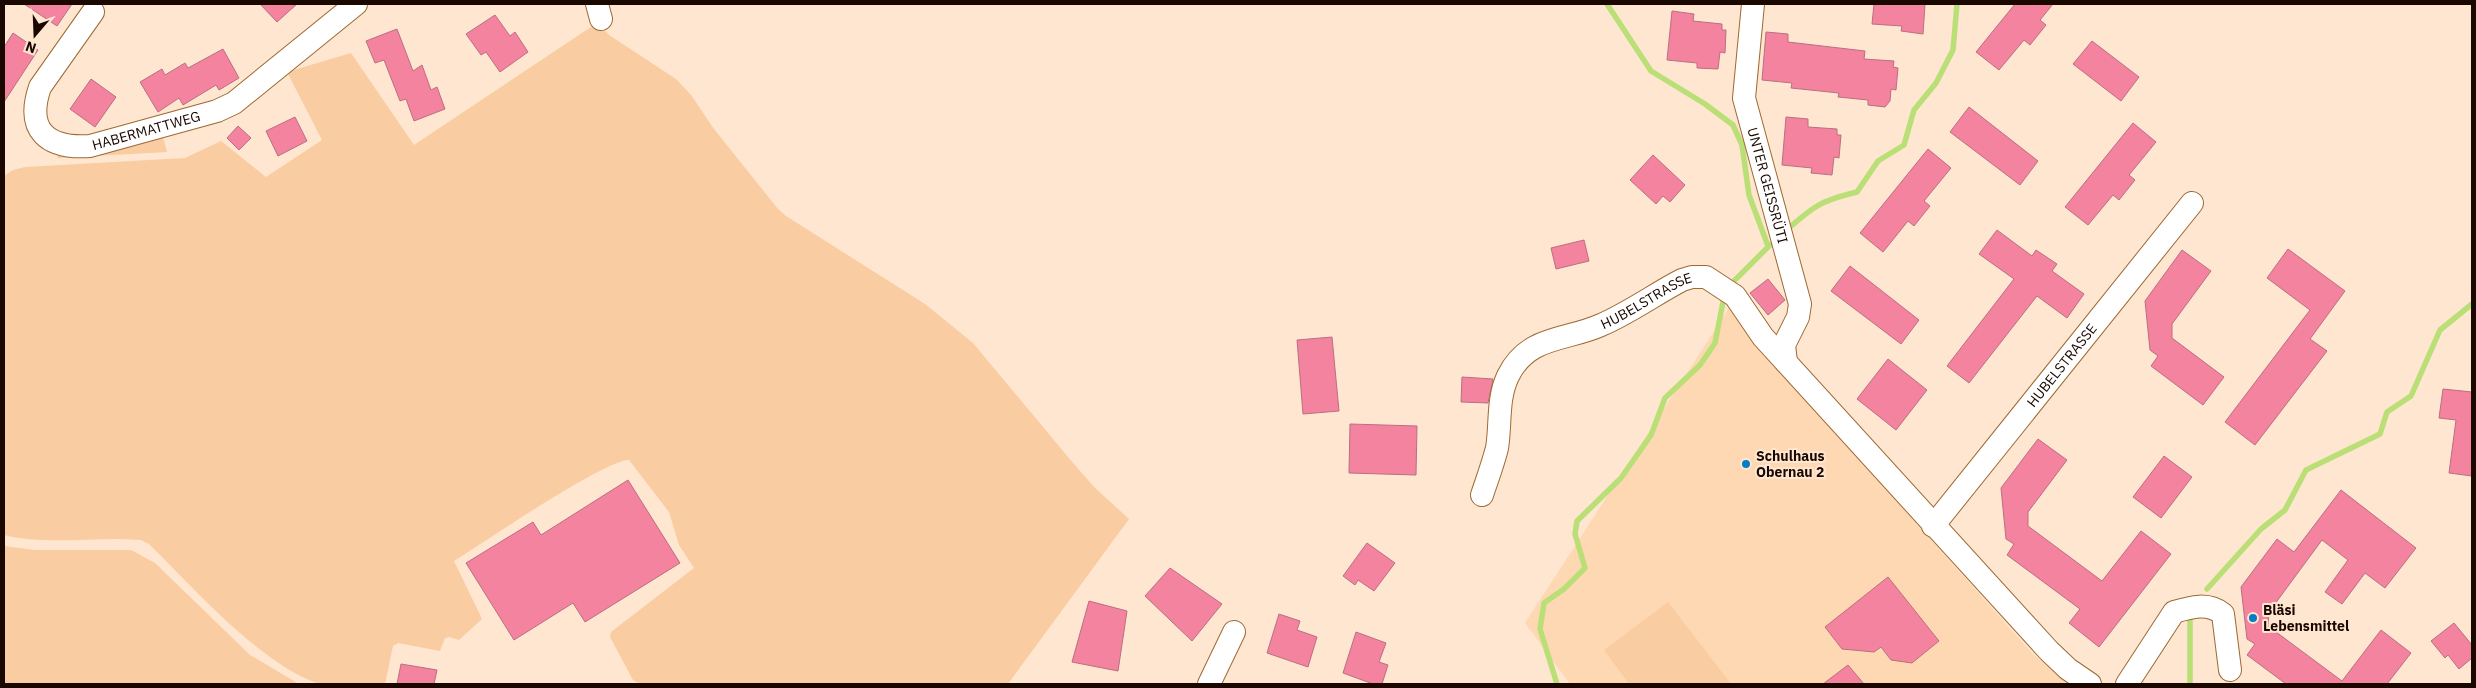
<svg xmlns="http://www.w3.org/2000/svg" width="2476" height="688" font-family="'IBM Plex Sans',sans-serif">
  <style>
    .built { fill: #fed8b3 }
    .green { fill: #f9cca1 }
    .lines { fill: none; stroke-linecap: round; stroke-linejoin: round }
    .stream { stroke: #b9df76; stroke-width: 5.5 }
    .building { fill: #f3839e; stroke: #bb6f80 }
    .street-casing { stroke: #9d6931; stroke-width: 24 }
    .street { stroke: #fff; stroke-width: 22 }
    .poi-dot { fill: #057dc6; stroke: #fee6d0; stroke-width: 2 }
    .labels { text-anchor: middle; stroke-width: 4; stroke-linejoin: round; paint-order: stroke }
    .street-label { font-size: 14px; fill: #1a0700; stroke: #fee6d0 }
    .poi-label { font-size: 14px; font-weight: bold; fill: #1a0700; stroke: #fee6d0; text-anchor: start }
  </style>
  <rect width="100%" height="100%" fill="#fee6d0"/>
  <path class="built" d="M1733 302 1772 362 2032 653 2067 684H1570L1525 623Z"/>
  <path class="green" d="M597 23 609 35 676 79 691 95 714 129 778 209 786 216 925 304 973 343 1073 463 1095 488 1129 519 1008 684H640L633 680 610 637 611 632 694 568 679 545 669 512 629 460C604 460 483 543 454 561L482 619 459 640 449 637 445 638 440 651 398 643 393 646 385 684C369 684 335 688 320 684 262 666 193 587 149 544L141 540C96 536 49 546 4 535V176L13 170 25 167 185 158 221 141 266 177 322 140 287 72 351 53 414 145Z
    M163 137 167 152 57 158 60 151Z
    M4 546 35 550H131L155 563 250 655 299 684H4Z
    M1668 602 1731 684H1629L1604 650Z"/>
  <g class="lines">
    <path class="stream" d="M1607 4 1651 71 1705 104 1733 125 1742 145 1749 195 1768 246
      M1789 228C1815 205 1823 200 1857 192L1878 161 1904 145 1914 110 1936 83 1953 50 1957 4
      M1731 284 1770 245
      M2207 589 2261 529 2285 510 2306 470 2380 434 2387 412 2411 396 2440 330 2472 304
      M2190 619V684
      M1557 684 1540 629 1544 603 1564 589 1585 568 1575 534 1577 521 1621 478 1651 435 1665 398 1700 365 1715 343 1724 297"/>
  </g>
  <path class="building" d="M24 4H72L57 26Z
    M260 4H297L277 22Z
    M1874 4H1925L1923 34 1901 31 1902 26 1872 24Z
    M2015 4H2053L2040 20 2046 25 2030 45 2024 40 1999 70 1976 52Z
    M1672 11 1694 14 1693 21 1722 24V30H1726L1725 53 1720 52 1718 69 1697 68V63L1667 60Z
    M495 15 510 36 515 32 528 52 500 72 486 52 481 55 466 34Z
    M397 29 413 71 422 65 431 90 437 87 445 109 414 121 406 99 400 101 384 60 375 63 366 41Z
    M1766 32 1788 34V42L1865 51 1864 59 1894 61 1893 67 1898 68 1896 90 1891 89 1890 101 1885 107 1868 105V100L1838 97 1839 93 1791 88 1792 83 1762 80Z
    M13 33 38 50 4 102V47Z
    M2092 41 2139 77 2121 101 2073 64Z
    M223 49 239 78 219 90 216 85 183 105 179 98 158 112 140 82 162 69 165 75 185 63 188 68Z
    M91 79 116 97 95 127 70 109Z
    M1969 107 2038 161 2020 185 1950 132Z
    M295 117 307 141 278 156 266 131Z
    M1786 117 1808 119V127L1837 129V135H1841L1839 158 1834 157 1832 175 1811 173 1812 168 1782 165Z
    M2133 123 2156 142 2129 175 2135 180 2119 200 2113 195 2088 225 2065 207Z
    M238 126 251 138 239 150 227 138Z
    M1928 149 1951 168 1924 201 1930 206 1914 226 1908 221 1883 252 1860 233Z
    M1653 155 1685 185 1670 202 1663 196 1656 204 1630 180Z
    M1997 230 2032 256 2036 250 2057 264 2052 271 2084 294 2067 318 2037 296 1969 383 1947 366 2014 279 1979 254Z
    M1584 240 1589 261 1556 269 1551 248Z
    M2288 249 2345 291 2310 339 2327 351 2255 445 2225 422 2310 310 2267 278Z
    M2182 250 2211 271 2172 324V338L2224 377 2203 405 2151 366 2158 356 2150 350 2145 301Z
    M1850 266 1919 320 1901 344 1831 291Z
    M1768 279 1785 300 1768 315 1750 293Z
    M1332 337 1339 411 1303 414 1297 340Z
    M1888 359 1927 390 1896 430 1857 399Z
    M1462 377 1493 379 1488 403 1461 402Z
    M2443 389 2472 392V476L2449 473 2456 420 2439 418Z
    M1350 424 1417 426 1416 475 1349 473Z
    M2038 439 2067 460 2028 512V526L2102 581 2141 531 2171 554 2099 647 2069 623 2080 609 2007 555 2014 544 2006 539 2001 488Z
    M2164 456 2192 477 2161 518 2133 497Z
    M628 480 680 563 585 622 573 603 514 640 466 563 533 522 541 535Z
    M2341 490 2416 548 2385 588 2365 573 2342 604 2325 592 2348 560 2322 540 2269 612 2268 626 2342 681 2381 630 2411 653 2387 684H2286L2247 655 2255 644 2247 639 2241 587 2277 539 2294 552Z
    M1367 543 1395 563 1374 591 1358 580 1355 585 1343 576Z
    M1170 568 1222 604 1192 641 1145 596Z
    M1888 577 1939 641 1912 663 1891 660 1881 647 1874 652 1842 649 1825 627Z
    M1089 601 1127 611 1118 671 1072 662Z
    M1279 614 1300 621 1297 630 1317 637 1308 667 1267 653Z
    M2454 623 2472 645V658L2459 669 2448 655 2445 658 2431 641Z
    M1356 632 1386 643 1379 662 1388 665 1382 684H1373L1343 673Z
    M401 664 437 670 434 684H397Z
    M1848 665 1864 684H1823Z"/>
  <g class="lines">
    <g class="street-casing">
      <g id="street">
        <path d="M597 4 601 19"/>
        <path id="s1" d="M1753 4 1744 98 1800 304 1798 317 1784 345 1786 362"/>
        <path id="s2" d="M93 12 40 87C25 131 48 149 90 146L217 111 234 103 356 4"/>
        <path id="s3" d="M1482 495C1487 480 1493 464 1497 448 1501 424 1497 399 1508 376 1528 335 1566 341 1601 325 1629 313 1655 294 1682 280L1692 277H1706L1735 296 1763 337 2049 651 2068 669 2090 684"/>
        <path id="s4" d="M1933 526 2192 203"/>
        <path d="M1209 684 1234 632"/>
        <path d="M2127 684 2174 612C2191 607 2208 602 2223 614L2230 670"/>
      </g>
    </g>
    <use href="#street" class="street"/>
  </g>
  <g class="poi-dot">
    <circle cx="1746" cy="464" r="5"/>
    <circle cx="2253" cy="618" r="5"/>
  </g>
  <g class="labels">
    <g class="street-label">
      <text dy="5" stroke="none"><textPath href="#s2" startOffset="249">HABERMATTWEG</textPath></text>
      <text dy="5" stroke="none"><textPath href="#s1" startOffset="185">UNTER GEISSRÜTI</textPath></text>
      <text dy="5" stroke="none"><textPath href="#s3" startOffset="284">HUBELSTRASSE</textPath></text>
      <text dy="5" stroke="none"><textPath href="#s4" startOffset="206">HUBELSTRASSE</textPath></text>
    </g>
    <g class="poi-label">
      <text x="1756" y="461">Schulhaus<tspan x="1756" dy="16">Obernau 2</tspan></text>
      <text x="2263" y="615">Bläsi<tspan x="2263" dy="16">Lebensmittel</tspan></text>
    </g>
  </g>
  <rect width="2476" height="688" fill="none" stroke="#1a0700" stroke-width="10"/>
  <g transform="translate(35 35) rotate(199)" stroke="#fee6d0" stroke-width="4" paint-order="stroke">
  <path d="M0-4L9 19L0 12L-9 19Z" fill="#1a0700"/>
  <text y="-8" font-size="14" font-weight="bold" text-anchor="middle" fill="#1a0700">N</text>
  </g>
</svg>
